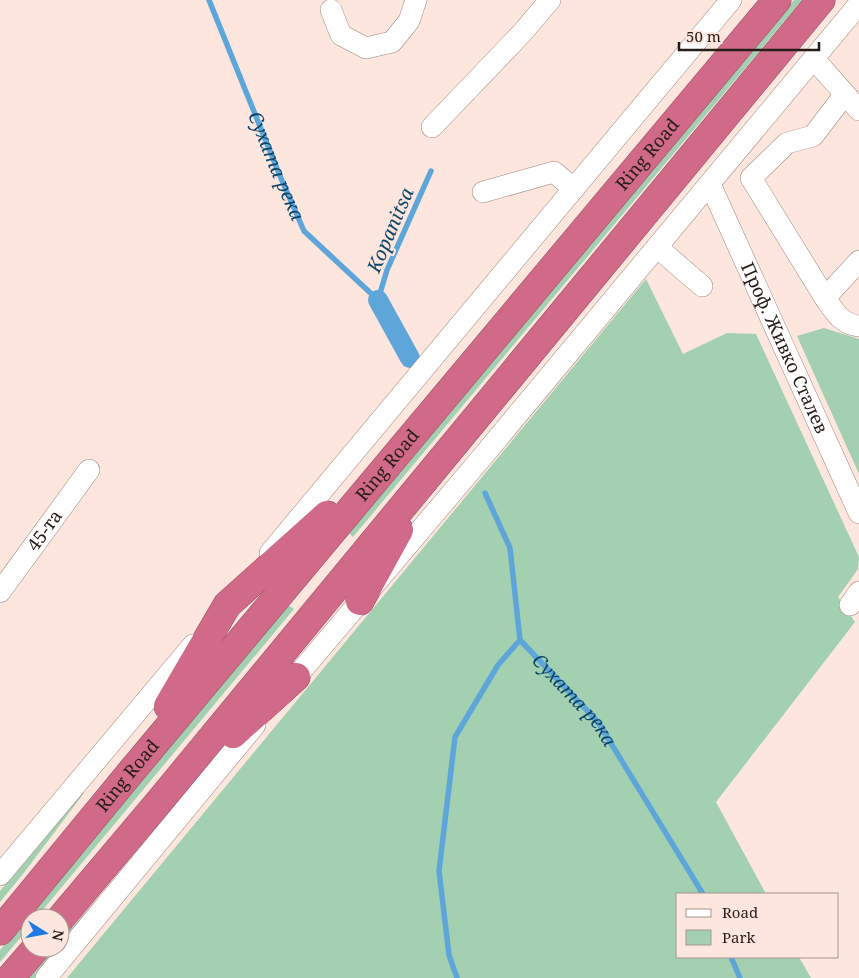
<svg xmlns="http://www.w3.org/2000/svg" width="859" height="978" font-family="'Noto Serif',serif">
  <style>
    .green { fill: #a3d0b1 }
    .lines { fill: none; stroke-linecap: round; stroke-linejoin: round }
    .stream { stroke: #5ea6da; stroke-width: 5.5 }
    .canal { stroke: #5ea6da; stroke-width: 20 }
    .minor-casing { stroke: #a0877d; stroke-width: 22 }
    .highway-casing { stroke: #954e61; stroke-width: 29 }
    .minor { stroke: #fff; stroke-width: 21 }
    .highway { stroke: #d16988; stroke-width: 28 }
    .labels { text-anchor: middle; stroke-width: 4.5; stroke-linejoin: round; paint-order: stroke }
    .street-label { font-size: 18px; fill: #261d19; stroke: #fce6dd }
    .water-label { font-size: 19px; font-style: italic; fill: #0e4669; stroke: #fce6dd }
  </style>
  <rect width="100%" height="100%" fill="#fce6dd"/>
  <path class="green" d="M794 0H802L353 537 349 533Z
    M646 279 683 354 727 333 756 334 859 557 858 569 838 597 855 622 716 802 766 894H678V957H799L811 978H67Z
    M824 328 859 339V474L797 336Z
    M288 605 294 609 36 918H30V926L0 962V950Z
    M83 792 84 793 23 874 0 902V891Z
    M120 873 37 978H29L54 948H60V941Z"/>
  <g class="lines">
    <g class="stream">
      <path id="s1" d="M209 0 280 176 304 231 378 300 387 270 431 171"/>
      <path id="s2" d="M485 493 510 548 520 640 598 722 703 894"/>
      <path d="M731 957 740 978"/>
      <path d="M457 978 449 955 439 871 455 737 498 665 520 640"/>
    </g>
    <path class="canal" d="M378 300 410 358"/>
    <g class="minor-casing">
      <g id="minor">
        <path d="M331 10 341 35 366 48 392 42 409 21 416 0"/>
        <path d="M814 59 859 110"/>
        <path d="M845 94 813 136 787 143 751 178 825 298C835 312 841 324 859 326"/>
        <path d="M432 127 522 33 550 0"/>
        <path id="s3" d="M710 184 859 513"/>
        <path d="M483 192 554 172 574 189"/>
        <path d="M657 247 702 286"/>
        <path d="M825 298 859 261"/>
        <path d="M270 553 731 0"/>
        <path id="s4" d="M0 592 89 470"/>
        <path d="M850 605 859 592"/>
        <path d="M286 689 478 462 859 4"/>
        <path d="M0 875 193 645"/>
        <path d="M46 978 255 725"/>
      </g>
    </g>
    <g class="highway-casing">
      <g id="highway">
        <path d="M360 601 399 530"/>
        <path d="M168 706 227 605 327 515"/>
        <path d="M233 734 296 677"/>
        <path d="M60 919 163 797 821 0"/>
        <path id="s5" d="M0 931 130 773 777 0"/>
        <path d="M10 978 36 948"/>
      </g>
    </g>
    <use href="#minor" class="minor"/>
    <use href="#highway" class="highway"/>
  </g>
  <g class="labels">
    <g class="street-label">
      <text dy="6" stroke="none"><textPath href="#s5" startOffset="1011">Ring Road</textPath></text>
      <text dy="6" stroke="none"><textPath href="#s3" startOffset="180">Проф. Живко Сталев</textPath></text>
      <text dy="6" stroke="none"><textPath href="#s5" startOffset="606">Ring Road</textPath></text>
      <text dy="6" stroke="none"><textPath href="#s4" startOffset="76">45-та</textPath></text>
      <text dy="6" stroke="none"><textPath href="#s5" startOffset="201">Ring Road</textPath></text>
    </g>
    <g class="water-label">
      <text dy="7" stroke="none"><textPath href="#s1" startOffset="179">Сухата река</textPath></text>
      <text transform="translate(390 230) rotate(-67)" y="7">Kopanitsa</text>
      <text dy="7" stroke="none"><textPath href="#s2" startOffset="234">Сухата река</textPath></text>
    </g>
  </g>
  <rect x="676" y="893" width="162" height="65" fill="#fce6dd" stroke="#a6968f"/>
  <rect x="686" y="909" width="25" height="8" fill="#ffffff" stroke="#a6968f"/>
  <text x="722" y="918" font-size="15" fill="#261d19">Road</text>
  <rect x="686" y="930" width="25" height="15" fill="#a3d0b1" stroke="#a6968f"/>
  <text x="722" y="943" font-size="15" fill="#261d19">Park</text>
  <g transform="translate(45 933) rotate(101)"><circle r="24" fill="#fce6dd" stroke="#a6968f"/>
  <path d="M0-4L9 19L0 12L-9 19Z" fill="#1e7be5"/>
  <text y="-8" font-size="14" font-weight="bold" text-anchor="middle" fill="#261d19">N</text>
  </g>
  <path d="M679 42v8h140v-8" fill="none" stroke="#261d19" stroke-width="2.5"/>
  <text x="686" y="42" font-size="15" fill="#261d19" stroke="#fce6dd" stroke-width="4" paint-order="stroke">50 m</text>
</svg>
